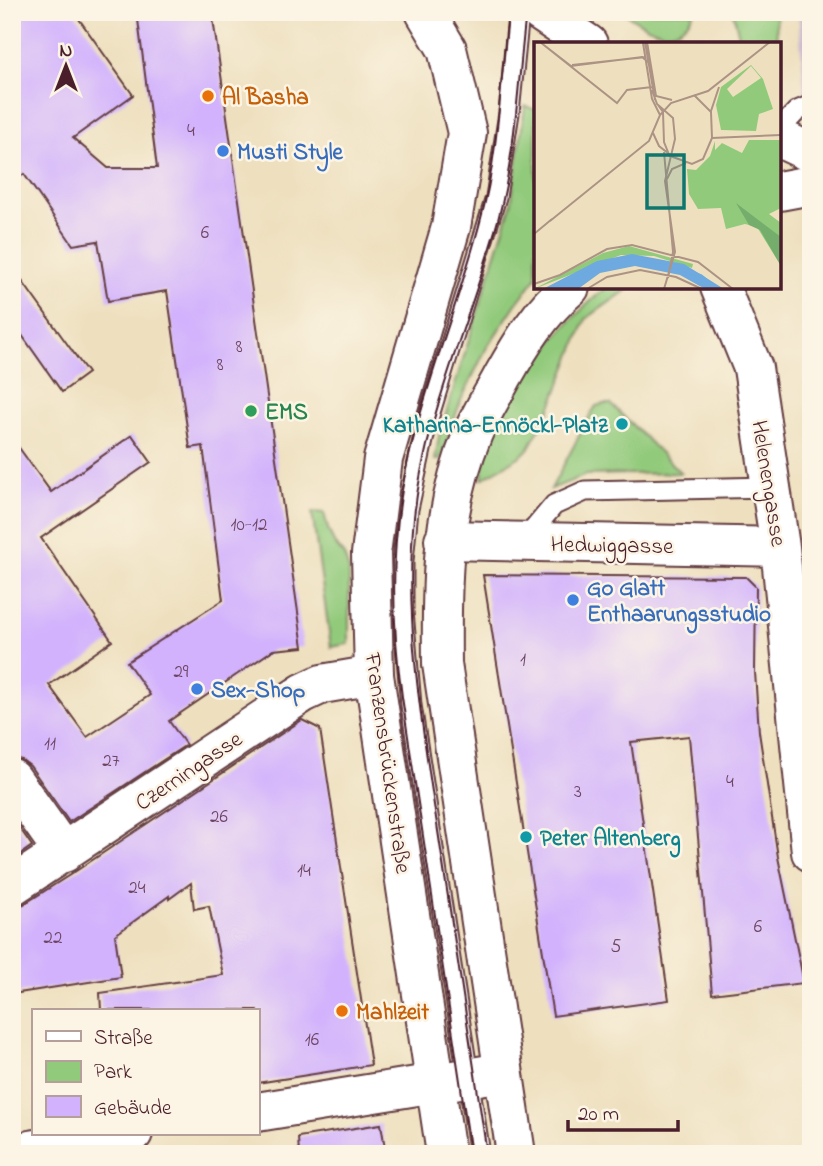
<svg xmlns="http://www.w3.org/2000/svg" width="823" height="1166" font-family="'Indie Flower',sans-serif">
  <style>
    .industrial { fill: #cebed0 }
    .green { fill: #92ca7c; stroke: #6e7454; stroke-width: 2 }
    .building { fill: #d2b2fd }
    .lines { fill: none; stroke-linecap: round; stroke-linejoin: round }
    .service-casing { stroke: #633c41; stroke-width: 23 }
    .minor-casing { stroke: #633c41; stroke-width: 42 }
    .primary-casing { stroke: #633c41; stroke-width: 42 }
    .service { stroke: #fff; stroke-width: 19 }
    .minor { stroke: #fff; stroke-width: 38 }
    .primary { stroke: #fff; stroke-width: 38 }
    .tram { stroke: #4a1f2b; stroke-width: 2 }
    .food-dot { fill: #e8710a; stroke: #fcf5e5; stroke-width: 2.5 }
    .shop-dot { fill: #3f7fe0; stroke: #fcf5e5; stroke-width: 2.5 }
    .leisure-dot { fill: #2e9e5b; stroke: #fcf5e5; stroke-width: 2.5 }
    .culture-dot { fill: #0f9aa8; stroke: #fcf5e5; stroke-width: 2.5 }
    .labels { text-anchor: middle; stroke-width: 5; stroke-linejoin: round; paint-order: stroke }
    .number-label { font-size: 19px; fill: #6c4460 }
    .food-label { font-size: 23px; font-weight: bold; fill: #c56008; stroke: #fcf5e5; text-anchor: start }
    .shop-label { font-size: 23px; font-weight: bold; fill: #366cbe; stroke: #fcf5e5; text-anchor: start }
    .leisure-label { font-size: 23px; font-weight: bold; fill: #27864d; stroke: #fcf5e5; text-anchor: start }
    .culture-label { font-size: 23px; font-weight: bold; fill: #0d838f; stroke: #fcf5e5; text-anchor: end }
    .street-label { font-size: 23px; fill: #4a1f2b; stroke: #fcf5e5 }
    .inset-river { fill: none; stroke: #6ea9df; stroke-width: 3.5 }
    .inset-road { fill: none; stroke: #ac9384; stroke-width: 2 }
    .view { fill: #0f766e; fill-opacity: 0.15; stroke: #0f766e; stroke-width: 3.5 }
    .inset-edge { fill: none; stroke: #4a1f2b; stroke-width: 3.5 }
  </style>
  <rect width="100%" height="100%" fill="#fcf5e5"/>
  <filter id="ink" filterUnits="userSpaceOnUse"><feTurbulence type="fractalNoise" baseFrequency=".0143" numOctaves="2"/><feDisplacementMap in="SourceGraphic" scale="14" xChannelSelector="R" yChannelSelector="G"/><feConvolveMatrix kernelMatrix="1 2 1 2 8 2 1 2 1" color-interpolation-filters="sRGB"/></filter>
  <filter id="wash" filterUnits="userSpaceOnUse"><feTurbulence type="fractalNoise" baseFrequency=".00686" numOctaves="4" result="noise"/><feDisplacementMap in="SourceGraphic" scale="28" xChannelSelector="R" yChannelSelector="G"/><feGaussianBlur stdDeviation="1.57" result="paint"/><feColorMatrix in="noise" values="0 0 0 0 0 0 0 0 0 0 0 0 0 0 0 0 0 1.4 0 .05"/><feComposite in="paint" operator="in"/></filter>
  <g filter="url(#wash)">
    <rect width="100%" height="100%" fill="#eee0bf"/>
    <path class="industrial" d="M798 12H811V200L802 67Z"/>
    <path class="green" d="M622 12H694C674 49 648 27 622 12Z
      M733 12H776L777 43 744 44 740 40Z
      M525 106 536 110V278L516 304 486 349 461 400 440 460H435L439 436 511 205Z
      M607 287H631L586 319 548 414 528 449 522 455 482 479C488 411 556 329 607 287Z
      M603 404H611L681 473 586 475 551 489 589 417 596 406Z
      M312 512 324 513 328 529 334 543 344 555 349 571V644L331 647Z"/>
    <g id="blocks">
      <path class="building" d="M12 12H74L133 95 73 138 108 168H157L137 12H212L303 647 273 650 169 721 186 745 69 822 30 766 22 760 12 758V438L51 492 132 435 151 462 41 538 112 641 49 685 87 737 150 695 127 662 223 600 203 446 190 448 167 291 108 301 98 241 73 245 24 174 12 183Z
        M12 267 88 373 62 392 12 321Z
        M483 575 746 577 756 587 755 672 759 732 778 857 804 983 712 994 689 736 631 742 669 1000 553 1016Z
        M302 720 320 729 371 1065 257 1083V1010H101L100 993 223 975 209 906 194 909 191 883 169 899V896L115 935 121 977 12 994V908L24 904 76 871Z
        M12 817 32 846 12 860Z
        M381 1124 386 1154H299L298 1137Z"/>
    </g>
  </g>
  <g filter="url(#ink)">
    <use href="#blocks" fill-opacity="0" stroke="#633c41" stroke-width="2"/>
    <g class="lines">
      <g class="service-casing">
        <path id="service" d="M779 130 797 111 811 105
          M524 541 554 505 585 491 771 487
          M480 1154 411 705 403 611V561L408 509 427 422 496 197 509 113 519 12"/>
      </g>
      <g class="minor-casing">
        <path id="minor" d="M720 287 753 368 780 547 811 852
          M444 540 780 547
          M12 779 64 853
          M12 886 303 693 322 684 374 675
          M257 1112 503 1072
          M12 1153 133 1133"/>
      </g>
      <g class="primary-casing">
        <path id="primary" d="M425 12 447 49 467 133 451 227 383 459 371 554 374 675 446 1154
          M540 12 588 44
          M779 138 811 153
          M779 191 811 185
          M516 1154 442 664C441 582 441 510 473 433 481 413 493 395 503 376 521 344 541 311 570 287"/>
      </g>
      <use href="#service" class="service"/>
      <use href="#minor" class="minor"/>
      <use href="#primary" class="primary"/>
      <path class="tram" d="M471 1154 402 697C391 618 390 538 408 460 427 379 459 302 480 222 499 154 500 82 508 12
        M487 1154C471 1046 454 938 438 831 422 726 404 623 414 517 425 415 471 319 498 220 516 153 518 81 526 12"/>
    </g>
  </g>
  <g class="food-dot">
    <circle cx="208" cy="96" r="7"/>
    <circle cx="342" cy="1011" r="7"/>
  </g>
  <g class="shop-dot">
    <circle cx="223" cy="151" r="7"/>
    <circle cx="573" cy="600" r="7"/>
    <circle cx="197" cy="689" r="7"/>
  </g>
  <circle class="leisure-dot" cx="251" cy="411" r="7"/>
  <g class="culture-dot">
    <circle cx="622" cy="424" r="7"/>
    <circle cx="526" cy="837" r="7"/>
  </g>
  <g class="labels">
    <g class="number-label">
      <text x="191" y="136">4</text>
      <text x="205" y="238">6</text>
      <text x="239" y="352">8</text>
      <text x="220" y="370">8</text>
      <text x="249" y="530">10-12</text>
      <text x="523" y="665">1</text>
      <text x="181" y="677">29</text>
      <text x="50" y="749">11</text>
      <text x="111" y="766">27</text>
      <text x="730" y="787">4</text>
      <text x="578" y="797">3</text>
      <text x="219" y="822">26</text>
      <text x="304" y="876">14</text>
      <text x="137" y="893">24</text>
      <text x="758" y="932">6</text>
      <text x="53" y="943">22</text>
      <text x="616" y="952">5</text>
      <text x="312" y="1045">16</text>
    </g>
    <g class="food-label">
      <text x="222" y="104">Al Basha</text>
      <text x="356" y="1019">Mahlzeit</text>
    </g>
    <g class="shop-label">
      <text x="237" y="159">Musti Style</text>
      <text x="587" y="595">Go Glatt<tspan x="587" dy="26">Enthaarungsstudio</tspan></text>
      <text x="211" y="697">Sex-Shop</text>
    </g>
    <g class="leisure-label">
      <text x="265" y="419">EMS</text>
    </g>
    <g class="culture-label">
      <text x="608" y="432">Katharina-Ennöckl-Platz</text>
      <text x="540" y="845" text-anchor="start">Peter Altenberg</text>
    </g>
    <g class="street-label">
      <text transform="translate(770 483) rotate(81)" y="8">Helenengasse</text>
      <text transform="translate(612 544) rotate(1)" y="8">Hedwiggasse</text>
      <text transform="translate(389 763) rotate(82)" y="8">Franzensbrückenstraße</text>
      <text transform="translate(188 770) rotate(-34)" y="8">Czerningasse</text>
    </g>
  </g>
  <g transform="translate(534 42)">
    <rect width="247" height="247" fill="#eee0bf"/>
    <path d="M217 23 229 37 239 67 225 72 222 89 187 88 182 63 187 45ZM217 24 227 36 199 55 193 47ZM215 98H247V166L235 172 247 181V224L223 185 211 182 192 187 187 166 164 167 155 152 153 127 162 128 176 114 181 99V108L188 101 208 111ZM95 204 159 222 158 226 120 214 87 213 0 247 69 211Z" fill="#92ca7c" fill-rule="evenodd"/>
    <path d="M202 161 247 195V224L226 188 215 183Z" fill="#75ae6c"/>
    <path d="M98 212 150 222 190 247H171L146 233 101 224 66 231 44 247H9L63 219Z" fill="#6ea9df"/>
    <path class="inset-river" d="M138 223 167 234 183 247M22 247 76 220 102 216 133 221"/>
    <path class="inset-road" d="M6 0 83 61 93 48 118 45M6 0 37 24 108 15 114 20M111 0 121 58M113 0 122 54 138 58M109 1 118 57 126 73M38 23 112 15M118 48 123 62 139 76 141 97 131 139 141 210 130 247M124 63 129 70 130 100 136 115M177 69 185 45M119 91 125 104 139 115 158 122 169 117 178 96 177 70 160 53M178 96 247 93M130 110 139 210 134 236M133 137 138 127 152 121M16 179 115 99 126 73 137 61 174 49 236 0M0 192 18 177M0 242 26 233 73 207 98 203 164 220 199 247M53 247 73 235 106 228 142 235 168 247"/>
    <path class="view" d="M113 113H150V166H113Z"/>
    <rect width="247" height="247" class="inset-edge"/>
  </g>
  <rect width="823" height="1166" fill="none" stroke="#fcf5e5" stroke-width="42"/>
  <rect x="32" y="1009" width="228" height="126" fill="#fcf5e5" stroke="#b59f9b" stroke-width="2"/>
  <rect x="46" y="1031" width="35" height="10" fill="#ffffff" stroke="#b59f9b" stroke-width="2"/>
  <text x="94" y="1044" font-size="21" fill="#4a1f2b">Straße</text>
  <rect x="46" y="1061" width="35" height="21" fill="#92ca7c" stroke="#b59f9b" stroke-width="2"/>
  <text x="94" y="1078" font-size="21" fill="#4a1f2b">Park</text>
  <rect x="46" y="1096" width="35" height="21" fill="#d2b2fd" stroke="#b59f9b" stroke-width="2"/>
  <text x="94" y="1114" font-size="21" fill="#4a1f2b">Gebäude</text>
  <g transform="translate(66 66)" stroke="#fcf5e5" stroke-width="5" paint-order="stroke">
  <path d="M0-5L12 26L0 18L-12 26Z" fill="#4a1f2b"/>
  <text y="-10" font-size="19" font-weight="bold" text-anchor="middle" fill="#4a1f2b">N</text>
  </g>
  <path d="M568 1120v10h110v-10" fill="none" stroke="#4a1f2b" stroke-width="3.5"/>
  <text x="578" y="1120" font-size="21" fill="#4a1f2b" stroke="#fcf5e5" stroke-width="5" paint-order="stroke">20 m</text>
</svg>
